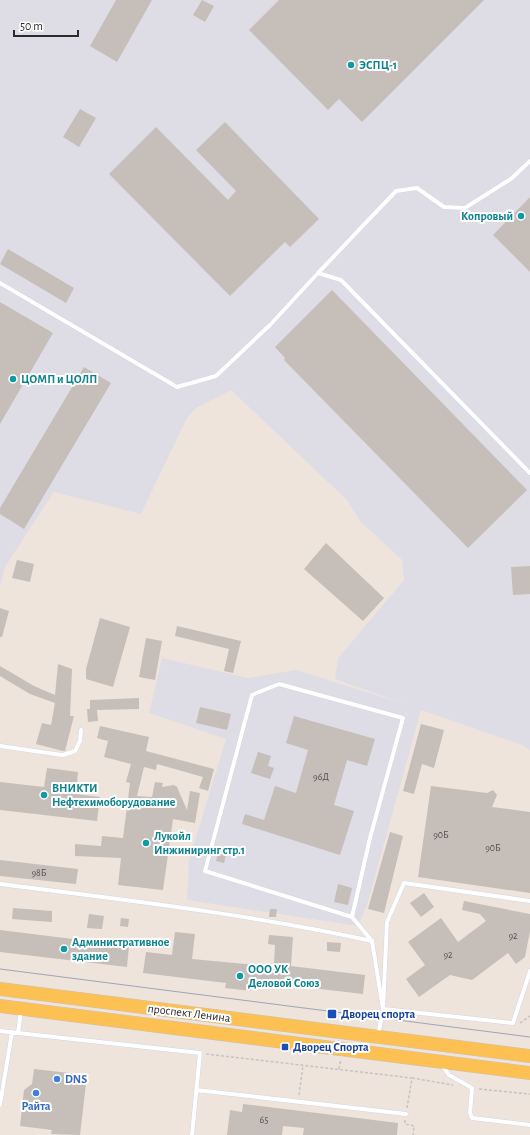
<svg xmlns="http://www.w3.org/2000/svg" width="530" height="1135" font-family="'Alegreya Sans',sans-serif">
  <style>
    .industrial { fill: #dedde6 }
    .building { fill: #c6beb8 }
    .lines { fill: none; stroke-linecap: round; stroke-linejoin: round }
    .service-casing { stroke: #d1d7e5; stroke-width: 5 }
    .primary-casing { stroke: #c4c4c4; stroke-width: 14 }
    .path { stroke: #c4c4c4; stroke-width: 1.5; stroke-dasharray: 3 2; stroke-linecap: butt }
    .service { stroke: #fff; stroke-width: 4 }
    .primary { stroke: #fcc053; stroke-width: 13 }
    .tram { stroke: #9ea4b7; stroke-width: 1 }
    .culture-dot { fill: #0f9aa8; stroke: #fff; stroke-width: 1.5 }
    .transit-dot { fill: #1a4fb4; stroke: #fff; stroke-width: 1.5 }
    .shop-dot { fill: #3f7fe0; stroke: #fff; stroke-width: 1.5 }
    .labels { text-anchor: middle; stroke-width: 4; stroke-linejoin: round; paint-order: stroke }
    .number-label { font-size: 10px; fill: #52504e }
    .culture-label { font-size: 12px; font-weight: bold; fill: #0d838f; stroke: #fff; text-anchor: start }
    .street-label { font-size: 12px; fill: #2b2b2b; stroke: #fff }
    .transit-label { font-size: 12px; font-weight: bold; fill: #164399; stroke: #fff; text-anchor: start }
    .shop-label { font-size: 12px; font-weight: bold; fill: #366cbe; stroke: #fff; text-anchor: start }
  </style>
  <rect width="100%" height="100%" fill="#eee4dc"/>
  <path class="industrial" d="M0 0H530V750L522 745 421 710 368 902 358 926 187 900 189 860 226 739 149 713 162 658 248 678 296 670 405 704 335 679 338 658 404 580 402 560 360 521 347 500 231 390 196 408 187 418 141 514 54 492 5 567 0 587Z"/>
  <path class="building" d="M116 0H152L117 62 90 46Z
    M202 0 214 6 205 22 193 15Z
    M279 0H484L362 122 339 99 328 110 249 30Z
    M80 109 96 118 79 147 63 137Z
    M225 122 319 219 290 247 285 242 230 296 109 174 156 127 228 200 236 191 196 150Z
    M530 197V272L493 235Z
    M8 249 74 288 66 303 0 264Z
    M332 290 527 490 468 548 284 360 285 358 275 347Z
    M0 302 53 333 0 424Z
    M84 367 111 383 24 529 0 514V508Z
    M326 543 384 598 363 621 304 569Z
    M17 560 34 564 30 582 12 578Z
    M530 566V594L513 595 511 567Z
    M0 608 9 611 2 637H0Z
    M100 618 130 627 113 687 86 679V669Z
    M177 626 241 641 233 673 224 671 229 649 175 636Z
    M146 638 162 641 155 680 139 677Z
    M58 664 72 669 70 716H74L65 751H63L36 744 42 723 51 725 55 703 30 694 0 676V666L34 686 55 695Z
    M139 698V709L97 710 98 721 88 722 87 709H90V700Z
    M200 707 231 714 227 730 196 723Z
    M294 716 375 739 367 766 347 760 334 805 354 811 340 855 242 824 245 814 264 820 275 786 296 793 308 750 286 743Z
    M421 724 444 730 434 768 422 764 414 794 403 791Z
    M100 726 149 737 146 751 214 769 208 791 199 788 203 777 157 764 156 770 144 767 137 796 152 797 155 782 163 783 162 787 174 785 177 787 187 810 190 791 200 793 195 823 173 819 163 890 118 885 121 858 75 856V844L101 846 102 836 123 838 130 783 126 782 131 764 104 757 108 741 97 738Z
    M258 752 271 756 268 766 274 768 270 779 251 773Z
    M47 768 78 772 76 794 100 797 97 821 0 810V782L44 787Z
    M431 786 487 793 493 790 497 795 492 807 530 812V893L418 877Z
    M390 832 403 836 384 913 368 909Z
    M218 853 226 855 224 863 216 861Z
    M0 860 78 869 76 884 0 876Z
    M338 884 352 888 348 905 334 902Z
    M424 893 434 907 421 917 410 903Z
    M464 901 530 914V931L525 957 516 964 508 953 472 980 450 975 419 997 406 979 425 965 408 942 441 918 458 942 486 921 480 914 462 910Z
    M13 908 52 911V922L12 919Z
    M270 909H277L276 917H269Z
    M89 914 104 916 102 929 87 928Z
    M121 918 129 919 128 927 120 926Z
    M0 930 129 946 127 967 0 952Z
    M175 932 195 934 192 959 267 966V963L274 964 275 945 268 944 269 935 293 937 291 966 365 975 363 994 252 981 251 991 225 988 226 983 143 973 146 952 172 955Z
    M327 942 341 943 340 952 327 951Z
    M34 1069 87 1075 80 1135 51 1134 52 1130 20 1126 24 1090 32 1084Z
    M243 1104 398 1123 397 1135H303L304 1128 283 1126 282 1135H227L230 1110 242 1112Z"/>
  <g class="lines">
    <g class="service-casing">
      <path id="service" d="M318 273 396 191 417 188 444 207 465 208 512 178 530 161
        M0 283 177 387 216 376 270 325 318 273 341 280 530 473
        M0 746 55 754 63 755 75 751 80 741 81 730
        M0 884C124 900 249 914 372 941
        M352 917 205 871 252 695 279 684 403 718 370 838 352 917 372 941 383 1009
        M383 1009 513 1023 530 971
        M0 1031 18 1033 21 1011
        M18 1033 200 1053 192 1135
        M378 1036 383 1009 387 922 404 883 530 901
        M442 1065 449 1075 472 1088 470 1113 472 1118 530 1125
        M196 1090 406 1114
        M0 1105 12 1032"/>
    </g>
    <g class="primary-casing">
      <path id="primary" d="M0 989 530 1056
        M0 1006 530 1073"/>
    </g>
    <path class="path" d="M520 1023 530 1016
      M206 1054 412 1078 407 1108
      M339 1069 341 1059
      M412 1078 453 1085
      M479 1089 530 1094
      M299 1095 303 1065
      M405 1120V1124L414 1126 413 1135"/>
    <use href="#service" class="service"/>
    <use href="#primary" class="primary"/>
    <path class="tram" d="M0 969 530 1037"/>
  </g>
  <g class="culture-dot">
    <circle cx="351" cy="65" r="4"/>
    <circle cx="521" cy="216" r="4"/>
    <circle cx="13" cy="379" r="4"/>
    <circle cx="44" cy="795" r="4"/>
    <circle cx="146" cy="843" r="4"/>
    <circle cx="64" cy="949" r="4"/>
    <circle cx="240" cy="976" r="4"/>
  </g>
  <g class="transit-dot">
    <rect x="327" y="1009" width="10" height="10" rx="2"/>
    <rect x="281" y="1043" width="8" height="8" rx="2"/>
  </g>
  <g class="shop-dot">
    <circle cx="57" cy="1079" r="4"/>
    <circle cx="36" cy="1093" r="4"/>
  </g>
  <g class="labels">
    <g class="number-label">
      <text x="321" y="780">96Д</text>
      <text x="441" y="838">90Б</text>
      <text x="493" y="851">90Б</text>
      <text x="39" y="876">98Б</text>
      <text x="513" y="939">92</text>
      <text x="448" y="958">92</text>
      <text x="264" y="1123">65</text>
    </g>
    <g class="culture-label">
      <text x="359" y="69">ЭСПЦ-1</text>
      <text x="513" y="220" text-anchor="end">Копровый</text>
      <text x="21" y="383">ЦОМП и ЦОЛП</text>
      <text x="52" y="792">ВНИКТИ<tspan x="52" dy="14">Нефтехимоборудование</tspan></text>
      <text x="154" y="840">Лукойл<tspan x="154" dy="14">Инжиниринг стр.1</tspan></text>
      <text x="72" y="946">Административное<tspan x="72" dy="14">здание</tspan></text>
      <text x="248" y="973">ООО УК<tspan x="248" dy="14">Деловой Союз</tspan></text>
    </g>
    <g class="street-label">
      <text transform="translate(189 1013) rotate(7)" y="4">проспект Ленина</text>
    </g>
    <g class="transit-label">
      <text x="341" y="1018">Дворец спорта</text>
      <text x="293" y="1051">Дворец Спорта</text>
    </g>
    <g class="shop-label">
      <text x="65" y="1083">DNS</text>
      <text x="36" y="1110" text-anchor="middle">Райта</text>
    </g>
  </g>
  <path d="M14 30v6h64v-6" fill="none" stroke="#2b2b2b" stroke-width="2"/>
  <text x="20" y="30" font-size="12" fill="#2b2b2b" stroke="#ffffff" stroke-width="3" paint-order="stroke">50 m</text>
</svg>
